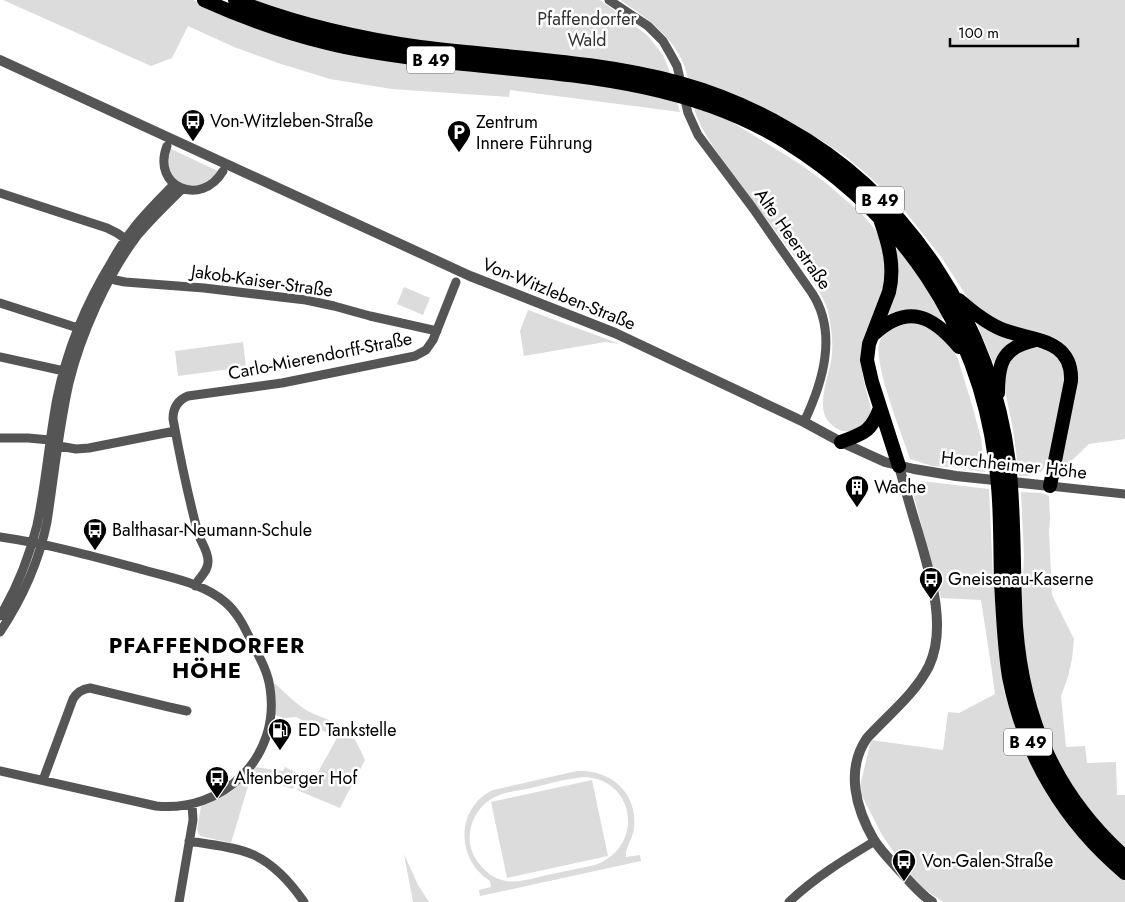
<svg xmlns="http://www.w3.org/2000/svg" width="1125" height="902" font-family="Jost,sans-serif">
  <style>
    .green { fill: #dcdcdc; fill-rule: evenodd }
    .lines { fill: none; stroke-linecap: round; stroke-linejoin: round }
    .minor { stroke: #555; stroke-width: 9 }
    .tertiary { stroke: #555; stroke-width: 10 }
    .trunk { stroke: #000; stroke-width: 14 }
    .labels { text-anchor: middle; stroke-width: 5; stroke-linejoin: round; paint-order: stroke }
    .shield { fill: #fff; stroke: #4c4c4c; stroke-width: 1 }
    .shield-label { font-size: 16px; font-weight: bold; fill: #000 }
    .park-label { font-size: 18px; fill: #333; stroke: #fff }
    .poi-label { font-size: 18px; fill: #000; stroke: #fff; text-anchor: start }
    .street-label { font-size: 18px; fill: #000; stroke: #fff }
    .district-label { font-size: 22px; font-weight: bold; letter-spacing: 1px; fill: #000; stroke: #fff }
  </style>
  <rect width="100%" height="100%" fill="#fff"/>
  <path class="green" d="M3 0H193L226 14 594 83 677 101 680 112 510 90 509 97 392 89 330 79 278 63 234 47 188 26 172 58 151 66Z
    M248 0H600L647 35 663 55 671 75 426 43 335 28Z
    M620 0H1125V439L1089 444 1063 469 1061 464 1073 363 1001 325 969 300 942 258 903 209 870 177 845 156 824 142 772 113 688 79C681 42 650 20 620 0Z
    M693 106 727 119 800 164 826 183 862 214 873 227 880 237 888 275 861 362 864 382 871 409 870 417 863 428C851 431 843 435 832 425 812 409 831 375 832 353 833 338 831 323 827 308 820 289 806 272 795 257 776 232 758 208 740 183 722 159 702 135 693 106Z
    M171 149 218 171C201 201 157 184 171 149Z
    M899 248 909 260 945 317 939 321H884L894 252Z
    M404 287 430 298 423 315 397 304Z
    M528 310 620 344 605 342 524 356 520 331Z
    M975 319 1015 340 995 367Z
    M911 321 927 325 948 342 958 359 972 405 981 438 985 472 972 470 971 469 966 468 932 466 910 459C903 437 871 359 880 341 886 327 898 325 911 321Z
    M243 342 246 367 178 376 175 351Z
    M1033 345 1056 353 1066 374 1050 456 1044 468 1040 473 1039 471 1029 476H1019L1013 429 1004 386 1003 378 1011 356Z
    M921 481 989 489 993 578 1002 671 1004 690 1017 733 1028 758 1042 785 1097 856 1125 881V902H943L920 886 897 857 882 835 859 790 871 740 943 750 948 712 959 713 995 694 992 672 981 600 941 598 912 489 915 488 917 484Z
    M1021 492 1042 493 1049 496 1050 520 1049 531 1052 595 1074 639 1072 659 1068 677 1061 696 1066 747 1085 746 1087 763 1116 762 1117 795H1125V851L1110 836 1067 780 1043 732 1030 688 1021 618 1024 556Z
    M276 684C285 693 295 703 306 710 315 715 325 718 334 722 351 729 358 744 365 760L340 808 297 790 302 776 313 781 337 738 296 717 284 718 275 715 276 701 274 684Z
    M255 767 283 771 285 767 293 771 299 775 293 789 283 786V783L280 780 256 773 254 769Z
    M577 771C611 769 638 793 634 828 633 839 625 847 626 857L640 855 641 861 480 896 479 890 491 887 490 881C456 860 455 808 493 790ZM583 777C636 778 645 847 595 865 579 868 563 872 547 875 534 878 520 883 506 881 492 879 481 868 474 856 464 836 472 811 491 799 502 792 517 791 531 788 548 784 565 779 583 777Z
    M251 772 252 773 231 843 200 836 197 830 201 806C221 800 238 789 251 772Z
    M592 780 608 856 507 878 491 802Z
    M404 854 418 885 429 902H413Z"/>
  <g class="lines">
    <path class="minor" d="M609 0 648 26 663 41 671 55 677 66 688 113 698 135 752 207 812 293C838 333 823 382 804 422
      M167 146C151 187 201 208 223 171
      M0 193 107 228 117 233 130 242
      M106 276 115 280 125 282 204 288 306 300 334 306 370 316 437 331
      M0 303 78 328
      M0 357 64 371
      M0 438H28L50 440
      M59 446 76 449 89 448 175 431
      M1050 486 1125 494
      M0 537C49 544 96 557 144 570 171 578 203 583 225 602 238 613 245 628 252 643 260 658 268 672 270 688 281 757 223 813 156 806L0 771
      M195 586C199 577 208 572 208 562 209 552 201 543 198 533 188 496 180 457 173 419 173 408 178 400 188 396L282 383 415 356 426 350 433 340 456 282
      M0 616C17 588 29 557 37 525 46 483 49 440 57 398 67 349 86 303 112 261 118 250 125 239 133 229 145 213 160 199 174 184
      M0 632C22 599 39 561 47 522 54 476 59 427 69 383 81 334 107 276 137 236 151 219 167 204 182 189
      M43 780 73 699C77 692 83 689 90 688L169 707 187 711
      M189 841C210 845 234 846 254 855 275 865 291 883 304 902
      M179 902 193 820 192 804
      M789 902C814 878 845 859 875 841"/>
    <path class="tertiary" d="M0 60 470 276 615 333 732 388 804 422 841 442 885 462 914 469 956 476 1050 486
      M899 466C905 488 911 510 918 532 929 571 948 626 929 666 915 694 888 715 867 738 845 770 856 809 874 840 881 851 892 862 901 872 911 883 920 894 932 902"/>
    <path class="trunk" d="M204 0C244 18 285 33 327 43 358 51 389 55 420 59 545 75 675 73 786 142 901 214 977 324 995 459 1001 500 1000 542 1001 583 1003 614 1004 646 1009 677 1024 755 1065 823 1125 873
      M235 0C295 24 357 38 420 47 507 58 596 60 680 83 716 93 752 108 785 127 907 194 992 324 1009 463 1015 517 1013 572 1016 626 1023 719 1055 794 1125 857
      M881 222C889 245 895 267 889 292L869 344 867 360 872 382 899 466
      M959 300C972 311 985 322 1001 329 1030 341 1073 337 1071 381L1050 486
      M874 334C908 303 933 316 959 347
      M998 393C998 362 1003 347 1036 340
      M841 442C864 433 871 432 880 408"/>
  </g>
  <defs>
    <g id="bus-pin" transform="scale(1.25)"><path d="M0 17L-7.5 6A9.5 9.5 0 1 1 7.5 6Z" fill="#000" stroke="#fff"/><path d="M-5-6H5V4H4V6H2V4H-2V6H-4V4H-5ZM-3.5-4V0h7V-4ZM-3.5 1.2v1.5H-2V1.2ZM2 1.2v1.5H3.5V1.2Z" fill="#fff"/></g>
    <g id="parking-pin" transform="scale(1.25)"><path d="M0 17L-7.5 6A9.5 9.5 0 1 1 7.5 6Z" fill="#000" stroke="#fff"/><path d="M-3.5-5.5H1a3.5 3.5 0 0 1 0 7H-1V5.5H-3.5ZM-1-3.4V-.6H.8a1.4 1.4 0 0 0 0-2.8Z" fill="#fff"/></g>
    <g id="building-pin" transform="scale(1.25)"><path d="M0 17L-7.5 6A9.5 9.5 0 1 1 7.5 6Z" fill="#000" stroke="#fff"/><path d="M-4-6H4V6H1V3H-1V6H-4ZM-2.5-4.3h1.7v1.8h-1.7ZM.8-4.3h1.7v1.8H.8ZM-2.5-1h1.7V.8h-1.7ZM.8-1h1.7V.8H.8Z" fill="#fff"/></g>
    <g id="fuel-pin" transform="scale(1.25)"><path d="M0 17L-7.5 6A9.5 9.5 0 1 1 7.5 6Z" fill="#000" stroke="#fff"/><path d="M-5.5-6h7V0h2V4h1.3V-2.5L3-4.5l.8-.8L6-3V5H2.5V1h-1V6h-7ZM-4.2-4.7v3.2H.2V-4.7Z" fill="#fff"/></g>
  </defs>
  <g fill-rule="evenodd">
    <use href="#bus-pin" x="193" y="121"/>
    <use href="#parking-pin" x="459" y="132"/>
    <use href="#building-pin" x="857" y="487"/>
    <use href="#bus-pin" x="95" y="530"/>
    <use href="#bus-pin" x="931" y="579"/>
    <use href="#fuel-pin" x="280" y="730"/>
    <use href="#bus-pin" x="217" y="778"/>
    <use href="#bus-pin" x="904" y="861"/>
  </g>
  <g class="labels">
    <g class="shield">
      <rect x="407" y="46.5" width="48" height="27" rx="4"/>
      <rect x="856" y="186.5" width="48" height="27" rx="4"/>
      <rect x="1004" y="728.5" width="48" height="27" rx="4"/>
    </g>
    <g class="shield-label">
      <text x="431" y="66">B 49</text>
      <text x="880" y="206">B 49</text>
      <text x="1028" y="748">B 49</text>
    </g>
    <g class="park-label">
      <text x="587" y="25">Pfaffendorfer<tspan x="587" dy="21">Wald</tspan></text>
    </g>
    <g class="poi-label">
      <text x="210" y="127">Von-Witzleben-Straße</text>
      <text x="476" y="128">Zentrum<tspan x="476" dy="21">Innere Führung</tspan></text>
      <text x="874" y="493">Wache</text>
      <text x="112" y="536">Balthasar-Neumann-Schule</text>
      <text x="948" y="585">Gneisenau-Kaserne</text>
      <text x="298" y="736">ED Tankstelle</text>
      <text x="234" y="784">Altenberger Hof</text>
      <text x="922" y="867">Von-Galen-Straße</text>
    </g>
    <g class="street-label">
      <text transform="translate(793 239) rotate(55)" y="6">Alte Heerstraße</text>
      <text transform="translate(262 281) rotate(8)" y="6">Jakob-Kaiser-Straße</text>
      <text transform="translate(559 294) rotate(22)" y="6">Von-Witzleben-Straße</text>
      <text transform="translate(320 356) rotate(-11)" y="6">Carlo-Mierendorff-Straße</text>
      <text transform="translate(1014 465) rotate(6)" y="6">Horchheimer Höhe</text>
    </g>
    <g class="district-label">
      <text x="207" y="653">PFAFFENDORFER<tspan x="207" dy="25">HÖHE</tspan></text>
    </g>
  </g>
  <path d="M950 38v8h128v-8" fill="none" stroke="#000000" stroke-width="2.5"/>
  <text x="958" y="38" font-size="15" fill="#000000" stroke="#ffffff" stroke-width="4" paint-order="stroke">100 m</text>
</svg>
